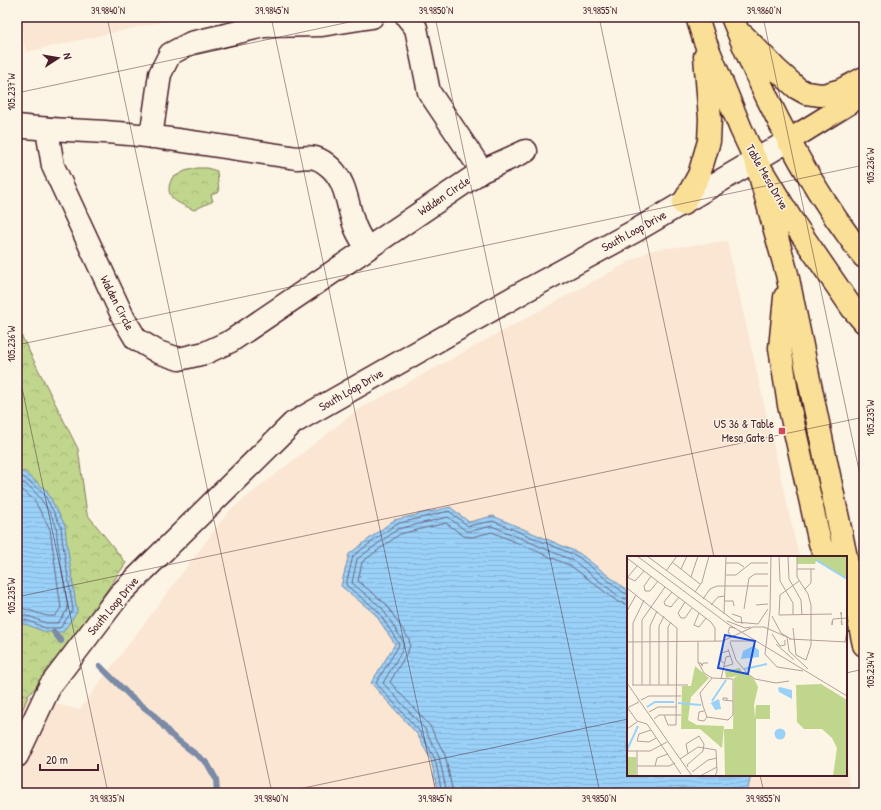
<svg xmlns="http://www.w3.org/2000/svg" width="881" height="810" font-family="'Patrick Hand',sans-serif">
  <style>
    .built { fill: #fae6d2 }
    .forest { fill: url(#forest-crowns); stroke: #857a5c }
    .garden { fill: #c0d68c; stroke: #857a5c }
    .water { fill: url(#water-rules); stroke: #7a8aa7 }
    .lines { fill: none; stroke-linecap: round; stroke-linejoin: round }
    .shore { stroke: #6a667d; stroke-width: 1 }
    .stream { stroke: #7a8aa7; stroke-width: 6 }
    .minor-casing { stroke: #4a1f2b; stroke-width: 25 }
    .highway-casing { stroke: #4a1f2b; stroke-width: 25 }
    .minor { stroke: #fcf5e5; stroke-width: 22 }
    .highway { stroke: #f9e096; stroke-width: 22 }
    .ticks { fill: none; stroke: #4a1f2b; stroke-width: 1; stroke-opacity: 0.45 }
    .poi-dot { fill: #d1495b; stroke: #fcf5e5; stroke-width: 1.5 }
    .labels { text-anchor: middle; stroke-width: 3; stroke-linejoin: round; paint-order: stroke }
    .street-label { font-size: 12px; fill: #4a1f2b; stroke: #fcf5e5 }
    .poi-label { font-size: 12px; fill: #4a1f2b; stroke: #fcf5e5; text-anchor: end }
    .inset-river { fill: none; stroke: #9ad1f9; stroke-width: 2 }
    .inset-road { fill: none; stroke: #b59f9b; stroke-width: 1 }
    .view { fill: #1d4ed8; fill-opacity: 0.15; stroke: #1d4ed8; stroke-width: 2 }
    .inset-edge { fill: none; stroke: #4a1f2b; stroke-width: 2 }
    .neatline { fill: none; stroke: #4a1f2b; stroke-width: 1.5 }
    .ticks-label { font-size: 10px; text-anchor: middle; fill: #4a1f2b }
  </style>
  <defs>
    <pattern id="forest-crowns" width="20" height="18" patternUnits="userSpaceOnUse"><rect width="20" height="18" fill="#c0d68c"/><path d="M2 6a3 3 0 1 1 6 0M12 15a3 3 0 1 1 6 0" fill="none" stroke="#a6b779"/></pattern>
    <pattern id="water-rules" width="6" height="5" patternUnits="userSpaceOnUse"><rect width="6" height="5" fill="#9ad1f9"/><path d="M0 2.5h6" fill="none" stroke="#86b3d6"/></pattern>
  </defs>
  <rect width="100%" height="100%" fill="#fcf5e5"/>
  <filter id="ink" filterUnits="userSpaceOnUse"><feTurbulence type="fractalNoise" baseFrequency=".025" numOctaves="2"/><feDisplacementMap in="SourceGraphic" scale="8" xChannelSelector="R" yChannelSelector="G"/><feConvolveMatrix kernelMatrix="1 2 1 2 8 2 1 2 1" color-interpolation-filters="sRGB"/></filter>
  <g filter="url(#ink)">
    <path class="built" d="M18 17H183L26 52Z
      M727 241 799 557H628V775H846V765L852 793H17V693L79 710 229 511 356 411 651 250Z"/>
    <path class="forest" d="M197 168H207L217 171 219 192 211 195 213 201 194 210C179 203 162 199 172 178L185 171Z
      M17 327 78 449 87 514 126 563 53 667 28 696 17 693Z"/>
    <path class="garden" d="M17 693 28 696 17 723Z"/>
    <path class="water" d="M24 472 46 490 65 525 66 537 77 612 63 632H45L28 625 17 623V473Z
      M450 507 469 522 493 516 579 553 628 591V775H751L747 793H438L431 760 417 734 371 683 395 644 375 614 341 586 349 554 394 520Z"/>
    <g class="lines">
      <path class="shore" d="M17 477H23L43 492 61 526 62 538 73 610 60 628H45L29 621 17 619
        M17 482C33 481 51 513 56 526 57 530 57 535 57 539L68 609 58 623H46L31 617 17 614
        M17 488H20L34 500 50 529 61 608 55 616C42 618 31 608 17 608
        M442 793 435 759 420 732 376 683 398 647 399 644 378 611 346 585 353 556 396 524 449 511 468 526 493 521 577 556 624 593 628 594
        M447 793 439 757 425 729 383 683 403 649V641L382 608 352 583 357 559 398 529 448 517 466 531H471L492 526 574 561 621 598 628 599
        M453 793 445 755 430 726 390 682 408 651 410 645 409 639 386 604 358 581 362 562 400 534 446 523 464 536 472 537 492 532 571 566 618 602 628 605"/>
      <path class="stream" d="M54 632 61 641
        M100 666 132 698 153 714 171 735 207 763 216 779 217 793"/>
      <g class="minor-casing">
        <path id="minor" d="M407 17 416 28 429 92 482 171
          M17 126C57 131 98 130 138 135 191 141 244 150 297 158 313 156 319 157 331 168 348 184 347 209 356 229 359 236 363 242 367 248
          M47 130 53 166 124 319 136 339 158 352 179 359 205 353 231 341 482 171 526 151
          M151 137 160 74 170 54 191 43 264 26 322 25 372 17
          M17 756 50 686 120 594 293 423 525 291 635 231 788 141"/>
      </g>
      <g class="highway-casing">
        <path id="highway" d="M697 17 704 39 741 129 756 161 791 219 852 308 864 322
          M732 17C760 88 794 157 837 220 846 232 854 245 864 257
          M744 36 776 69 797 88 806 93 821 95 827 94 841 90 864 78
          M788 141 864 94
          M756 161 787 274 846 557
          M683 204 699 175 709 141 710 119 705 56
          M785 297 780 348 789 405 820 543 826 557
          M846 559 864 645"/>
      </g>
      <use href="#minor" class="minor"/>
      <use href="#highway" class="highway"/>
    </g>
  </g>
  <path class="ticks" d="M107 17 272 793M271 17 436 793M435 17 600 793M599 17 714 557M763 17 864 494M17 93 373 17M17 345 864 165M17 364 108 793M17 597 864 417M846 673 864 669M760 775 764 793M280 793 628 719"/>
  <rect class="poi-dot" x="778" y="427" width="8" height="8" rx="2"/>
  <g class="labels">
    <g class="street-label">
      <text transform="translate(767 177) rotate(60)" y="4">Table Mesa Drive</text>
      <text transform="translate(444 196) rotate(-34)" y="4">Walden Circle</text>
      <text transform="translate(634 231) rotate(-29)" y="4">South Loop Drive</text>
      <text transform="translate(117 303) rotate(63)" y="4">Walden Circle</text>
      <text transform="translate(351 390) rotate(-30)" y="4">South Loop Drive</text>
      <text transform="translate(113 606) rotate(-50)" y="4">South Loop Drive</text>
    </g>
    <g class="poi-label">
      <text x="774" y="428">US 36 &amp; Table<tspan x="774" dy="14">Mesa Gate B</tspan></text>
    </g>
  </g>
  <g transform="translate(627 556)">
    <rect width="220" height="220" fill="#fcf5e5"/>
    <path d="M194 128 220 144V220H206L210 192 205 182 195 173H177L170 166 169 129Z" fill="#c0d68c"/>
    <path d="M170 0H220V23L189 5 188 8H170ZM68 110 82 122 64 141 61 164 70 169 97 170 95 192 73 173H54L55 130H64ZM113 112 116 119 99 122 98 115ZM0 201H9V220H0Z" fill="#c0d68c"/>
    <path d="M201.5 6a5.5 5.5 0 1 1 11 0a5.5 5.5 0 1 1-11 0ZM117 116 127 123 131 131 127 149 128 162 129 149H143V163H129V220H98L97 173H106L107 122Z" fill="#c0d68c"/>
    <path d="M126 90 132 94V101L114 103 116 95ZM153 131 165 134V143L152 136 151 132ZM92 143 94 153 88 154 84 147 81 148ZM147.5 178a5.5 5.5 0 1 1 11 0a5.5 5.5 0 1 1-11 0Z" fill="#9ad1f9"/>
    <path class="inset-river" d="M189 4 220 23M117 113 140 108M85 145 99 124M51 147 74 149M20 151 28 146H47M0 194 11 170"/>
    <path class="inset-road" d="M10 0 101 68 220 140M20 0 109 66 131 68 141 53M144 0 143 55 138 98 150 111 176 115M152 0 153 25 166 47V59M161 0 162 23 174 44 175 59M0 2 84 66 88 72V85M45 6 73 28M99 7H111L117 11M54 13 60 0M170 13H188M39 15 50 0M99 19H109L124 7H141M24 20 17 30 18 35H23L31 25M0 21 8 25 17 15M64 21 71 0M0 22 10 10M172 25 153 39 152 59 205 58M0 32 50 72 49 169H41L37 159M178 33 184 27V13M45 36 37 46 38 49 44 51 52 41M68 36 75 26 82 0M76 43 83 33 90 30H141M98 45H106L107 50M58 46 51 57 54 62H58L65 52M84 49 91 41 98 40M129 49 141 48M117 53 122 22 128 18H141M0 55 9 39M72 57 67 69 72 71 79 62M97 58 99 0M105 58 114 61 115 68M214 59V56L215 69 214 65M145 60 154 77 164 83M100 65 118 72 124 71M205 65V69L206 63 220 62M108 72 103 71 101 76 104 80H108M166 72 169 99 179 104 184 89V49L181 38 170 21V0M145 78 153 90 158 89V84M162 83 220 86M103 85H128M0 86 96 85 126 71H137L160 81 162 95 181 113M71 86V106L77 117 85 122 106 123V159L101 164 80 161 76 150 73 137 85 122M103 86 109 104 121 118 128 123 149 127 162 125M218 86 220 74M149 88 167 104M71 107H74L75 110 76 107H81M97 107 94 105V97L101 95M96 111 106 108 101 93M94 123 99 101 103 100M0 127 65 220M5 129H61M6 129V67L17 44M15 129V64L38 31M23 129V70L30 55M32 129V70L37 60M41 129V71L44 66M14 144 22 140H54M100 145V142H96V144L106 145M0 151 10 165 20 168 54 218M0 152 12 146M77 155 72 156 71 164 77 165 80 161M22 156 31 151H50M27 163 32 159H54M0 173 10 166M24 174 12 178 10 185 22 186 29 182M0 195H23L40 186M10 195V220M61 198 59 188 72 180 77 188 76 195 60 209 61 211M53 203 71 191 89 194 90 215 88 220M10 210H42L48 207M28 210 30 202 41 198M65 216 81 204 90 202M73 220 90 211"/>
    <path class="view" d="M98 79 128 85 121 118 91 112Z"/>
    <rect width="220" height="220" class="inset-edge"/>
  </g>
  <rect width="881" height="810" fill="none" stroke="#fcf5e5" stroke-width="44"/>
  <g transform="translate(58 58) rotate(78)" stroke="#fcf5e5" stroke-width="3" paint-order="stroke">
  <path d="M0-3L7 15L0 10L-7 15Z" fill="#4a1f2b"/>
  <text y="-6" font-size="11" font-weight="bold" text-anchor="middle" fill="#4a1f2b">N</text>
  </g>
  <path d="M40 764v6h58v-6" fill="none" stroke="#4a1f2b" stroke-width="2"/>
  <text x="46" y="764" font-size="12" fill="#4a1f2b" stroke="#fcf5e5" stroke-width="3" paint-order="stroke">20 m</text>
  <rect x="22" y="22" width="837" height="766" class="neatline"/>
  <g class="ticks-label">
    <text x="108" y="14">39.9840°N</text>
    <text x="272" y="14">39.9845°N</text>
    <text x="436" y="14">39.9850°N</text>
    <text x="600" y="14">39.9855°N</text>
    <text x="764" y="14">39.9860°N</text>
    <text transform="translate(11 92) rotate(-90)" y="4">105.237°W</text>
    <text transform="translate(870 166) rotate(-90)" y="4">105.236°W</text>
    <text transform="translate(11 344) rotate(-90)" y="4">105.236°W</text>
    <text transform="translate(870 418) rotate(-90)" y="4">105.235°W</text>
    <text transform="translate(11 596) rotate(-90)" y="4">105.235°W</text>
    <text transform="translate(870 670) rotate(-90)" y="4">105.234°W</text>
    <text x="107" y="802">39.9835°N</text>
    <text x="271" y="802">39.9840°N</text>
    <text x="435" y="802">39.9845°N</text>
    <text x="599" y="802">39.9850°N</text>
    <text x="763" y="802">39.9855°N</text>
  </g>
</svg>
